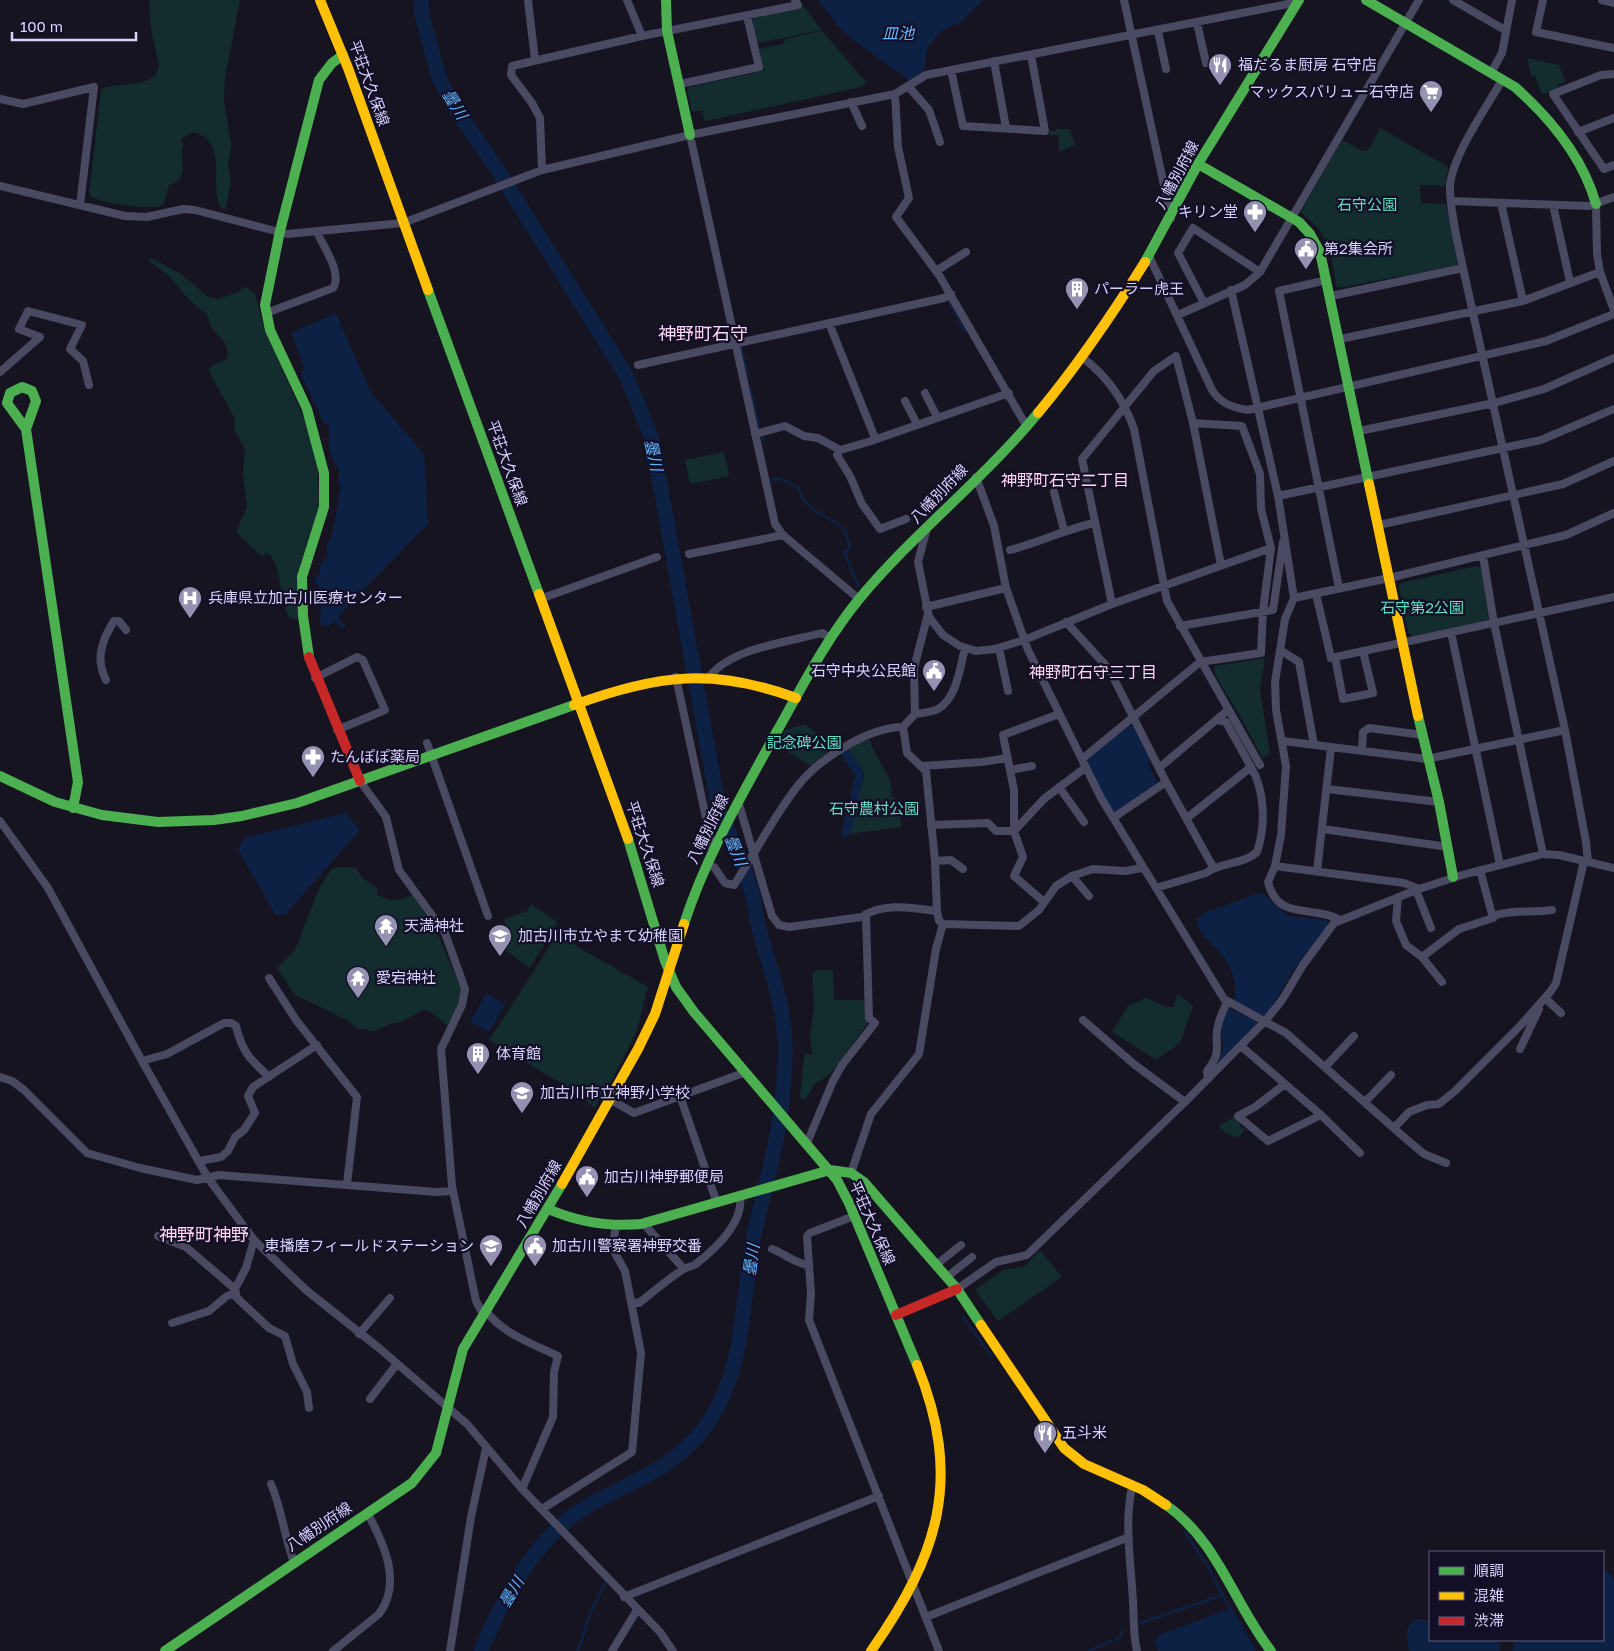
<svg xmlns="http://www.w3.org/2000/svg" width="1614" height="1651" font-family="'Golos Text','Noto Sans JP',sans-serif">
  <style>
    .green { fill: #132c2d }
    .water { fill: #0d2144 }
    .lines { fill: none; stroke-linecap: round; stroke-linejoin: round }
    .stream { stroke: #0d2144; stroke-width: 2.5 }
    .canal { stroke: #0d2144; stroke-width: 9 }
    .river { stroke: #0d2144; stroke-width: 15 }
    .street { stroke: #4a4962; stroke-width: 8 }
    .fast { stroke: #4caf50; stroke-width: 10 }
    .slow { stroke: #ffc107; stroke-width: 10 }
    .jam { stroke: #c62828; stroke-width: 10 }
    .labels { text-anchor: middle; stroke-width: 4.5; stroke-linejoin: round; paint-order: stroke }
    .poi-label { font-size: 15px; fill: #d9d4ff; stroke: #130f26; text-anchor: start }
    .street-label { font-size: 15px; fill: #d9d4ff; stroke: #130f26 }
    .park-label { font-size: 15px; fill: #5fe0c0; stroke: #130f26 }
    .water-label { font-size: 16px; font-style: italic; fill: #62b6ff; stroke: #130f26 }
    .neighbourhood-label { font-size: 16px; fill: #ffd6f0; stroke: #130f26 }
    .quarter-label { font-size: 18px; fill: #ffd6f0; stroke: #130f26 }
  </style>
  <rect width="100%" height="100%" fill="#161421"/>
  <path class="green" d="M149 0H240L225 78 224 101 231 144 228 165 231 179 226 209 221 208C208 186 230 140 193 132L181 139 183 144C180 153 185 176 180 179 177 182 173 183 169 185L164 203 161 206C147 209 99 204 89 195L101 89C119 81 155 90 159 66L151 28Z
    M804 7 822 30 757 43 752 22 754 17Z
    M822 31 867 83 857 88 705 121 702 110 692 112 687 91 689 87 764 71 759 49 785 43 784 39Z
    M1527 58 1559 65 1565 81 1557 85 1558 88 1542 95 1535 76H1531Z
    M1380 128 1448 167 1445 186 1420 185 1421 203 1446 204 1458 261 1455 266 1337 288C1333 269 1331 247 1320 231 1315 223 1305 219 1301 211L1342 140 1363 151 1368 150Z
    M1056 129H1070L1075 145 1059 152V135H1050L1049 131H1056Z
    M151 258 181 274 208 297 218 299 236 293 245 287 255 293 263 325 305 421 317 463 319 507 300 565 298 582V618L295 620 289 617C280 602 281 559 267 553L262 556 258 553 236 532 247 508 243 474 245 449 234 429 235 419 209 371 211 366 227 359 228 354 226 344 211 327 207 314 191 302 170 277 149 261Z
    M724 452 729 476 690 484 685 460Z
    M1476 566 1481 568 1489 618 1487 620 1445 630 1444 625V630L1413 636 1408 632 1399 587 1401 583Z
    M1265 658 1260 689 1270 754 1263 758C1254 744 1248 730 1240 716 1231 700 1221 687 1214 671L1215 666Z
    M804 724 834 746 811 766 778 746 785 730Z
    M869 736C872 757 895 774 891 796L896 799 902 827 849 834 861 774 846 751Z
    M339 867 357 868 362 878 377 888 378 895C391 903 400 900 413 895L435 927 463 994 449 1027 431 1012 423 1010 401 1022 393 1023 379 1029 373 1031 356 1028 347 1020 295 995 277 968 295 950 318 891 331 869Z
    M531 904 558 922 530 968 498 945 506 930 504 919 527 911Z
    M557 935 648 987 636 1033 602 1100H599L595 1108 586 1102 587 1099 489 1040Z
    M817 970H833L834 1000H866L868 1023 831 1073 814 1085 805 1100 800 1097C802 1082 802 1067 805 1053L812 1055 810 1035 814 1009 812 974Z
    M1178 994 1193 1006 1180 1043 1156 1060 1112 1032 1128 1006 1146 998 1166 1007H1173Z
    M1234 1117 1242 1123 1240 1126 1245 1129 1238 1138 1226 1133 1218 1126Z
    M1040 1250 1062 1277 998 1321 975 1290 1003 1270 1025 1266Z"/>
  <path class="water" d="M818 0H984L960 22 941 31 927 49 924 71 910 81 853 40 840 28Z
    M336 313 370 391 424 454 428 524 343 611 338 619 346 626 343 629 334 621 328 626 322 625 320 621 322 594 314 579 320 573 321 563 328 557 326 547 332 535 341 488 338 481 339 469 332 458 329 446V426L324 423 301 375 304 367 291 333Z
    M1128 726H1133L1151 760 1147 763 1158 783 1116 812 1112 811 1086 765 1087 760Z
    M346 813 360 830 285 915 275 914 238 850 244 838Z
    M1259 893 1265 895 1288 916 1327 920V927L1294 969 1267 1014 1262 1016 1234 1002C1238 978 1230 962 1213 945 1206 938 1199 932 1197 922L1198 918 1204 913Z
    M487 993 505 1005 489 1032 470 1021Z
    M1229 1008 1256 1021V1026L1215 1067 1223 1050 1221 1025Z
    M1603 1567 1614 1579V1651H1513L1514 1640H1603Z
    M1232 1608 1256 1651H1158L1155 1642 1159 1635Z
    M1418 1619 1430 1620V1640H1499L1500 1651H1409C1407 1637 1403 1625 1418 1619Z"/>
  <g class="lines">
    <path class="stream" d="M948 299 965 332
      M803 333 822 329
      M744 345H741L748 376
      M750 387 759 426
      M762 435 764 442
      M768 481 779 478 799 488C803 513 831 514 844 530 847 534 848 543 850 548L845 553 858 586
      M963 1317 992 1357
      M1185 1532 1207 1565 1230 1609
      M1140 1623 1223 1595
      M578 1651 590 1614 605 1583
      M1089 1651 1121 1637V1631"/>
    <path class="canal" d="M845 752 860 774 846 833"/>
    <path class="river" d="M421 0 422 16 440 80 455 108 497 169 626 375 652 439 720 816C735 841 745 868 753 896 756 907 756 918 759 929 771 972 788 1015 785 1061 784 1100 777 1141 767 1180 762 1202 756 1223 752 1245 741 1311 744 1384 697 1437 666 1472 623 1485 584 1508 537 1536 501 1602 481 1651"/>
    <path class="street" d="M528 0 535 60
      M627 0 642 36
      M1124 0 1171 218
      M1453 0 1505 30
      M1543 0 1536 32 1614 48
      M1602 0 1614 3
      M1197 23 1206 63
      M1158 31 1166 69
      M994 61 1006 128
      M951 70 963 126 1045 131 1031 55
      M1491 73 1502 53 1512 0
      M1614 74 1601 75 1553 94 1604 169 1614 165
      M1502 80C1487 107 1448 161 1450 191 1451 217 1458 243 1463 268L1565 730 1586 842 1588 862
      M680 84 759 67 747 16
      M908 86 929 110 940 142
      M895 94 898 147 909 198 896 217 939 275 1027 427
      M0 99 23 104 94 87 80 205
      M851 102 862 126
      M1578 132 1614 118
      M690 135 775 524 783 535 859 599
      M542 170 540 118 532 103 511 75 512 66 642 36 798 5 795 0
      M0 186 125 216 147 217 183 209 195 210 287 234 403 223 542 170 690 135 895 94 926 75 1298 2
      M1451 201 1589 206 1614 197
      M1501 203 1523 301
      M1596 204 1597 254 1600 272 1614 310
      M1553 205 1570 282
      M1149 256 1212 390C1220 403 1232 408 1248 410L1546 341 1614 314
      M936 271 966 252
      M1327 280 1279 291 1339 588
      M1231 290 1278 496 1294 598 1285 619 1275 682 1276 710 1286 766 1281 835 1275 866 1268 882C1278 922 1312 904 1340 920
      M1331 296 1463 268
      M1204 303 1178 253 1193 228 1260 272
      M266 313 333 288C343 274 323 246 317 232
      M1178 315 1245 285 1260 272 1419 0
      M829 323 875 438
      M1340 339 1523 301 1600 272
      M1083 358C1108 377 1124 400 1134 429L1167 601 1260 765
      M638 365 944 298 951 294
      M0 372 40 337 19 329 28 311 82 325 70 349 83 361 89 385
      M925 393 937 417
      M905 401 917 424
      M1359 431 1494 403 1544 389 1614 358
      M755 434 785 426 804 436 818 438 840 450 868 442 1009 393
      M840 450 837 455 850 476 862 504 880 529 906 519
      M976 477 994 526 1006 588 1028 650 1101 798 1224 999 1286 1033 1405 1138 1424 1154 1446 1163
      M1054 492 1064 530
      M1278 496 1541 440 1614 409
      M1379 525 1563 484 1614 461
      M927 528 918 562 929 617 943 635 960 646 976 651 995 649 1024 640 1112 604 1271 548 1261 509 1260 474 1242 426 1193 423
      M1010 550C1040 542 1064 530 1094 523
      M689 554 783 535
      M1483 556 1494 623 1543 854
      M1316 594 1331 658 1614 597
      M1294 598 1389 578 1566 535 1614 513
      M540 599 657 557
      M1112 604 1082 459 1154 371 1176 356 1193 423 1221 565
      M926 607 1006 588
      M1066 622 1109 669 1166 782 1213 867
      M1180 626 1273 610 1283 542
      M1451 632 1500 865
      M999 648 1008 691
      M1280 650 1299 662 1314 745
      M1335 657 1343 699 1373 693 1363 651
      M710 676C732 648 788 642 822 633L830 638
      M676 677 713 851
      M315 678 357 657 363 660 385 710 337 730
      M106 680C95 659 102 640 114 621H119L126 630
      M915 714C922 713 932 712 938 709 957 698 960 667 965 648
      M1218 720 1226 722 1251 767
      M903 727 907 753 926 771 935 861 937 911 939 921 943 924 1019 926 1039 910 1056 886 1072 876 1093 869 1125 871 1142 868
      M1283 741 1427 759 1565 730
      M427 743 488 916
      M1362 751 1363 732 1369 728 1423 735
      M1082 759 1200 662 1261 653 1263 611 1271 548
      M922 766 982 762 1008 758
      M1159 768 1228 710
      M1010 770 1032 766
      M360 781 386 817 399 870 445 933 465 989 462 1005 441 1049 452 1186 476 1301 483 1314
      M1059 787 1084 822
      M1327 789 1439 802
      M738 801 772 916 779 925 789 927 862 917C882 902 914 908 937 911
      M1113 818 1166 782
      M0 821 48 888 142 1061 208 1178 254 1240 306 1290 379 1348 467 1424 522 1489 660 1632 673 1651
      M931 825 988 823 996 831H1014L1045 798 1085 768
      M1323 829 1448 847
      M935 861 951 860 963 869
      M707 865 714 867 725 883 734 885C755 853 773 818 796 788 817 760 868 727 903 727L915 714 914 668 928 614
      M1275 866 1404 883 1419 889
      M1317 871 1331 748
      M1072 876 1089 896
      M1156 888 1206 873C1220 862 1243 865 1257 852 1266 825 1265 791 1251 767L1187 818
      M1416 890 1431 928
      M1398 897 1396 921 1406 945 1422 957 1442 982
      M1044 902 1014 876 1023 857 1014 831V790L1003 735 1059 714
      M1493 916C1512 909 1532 913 1552 910
      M1422 957 1459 929 1493 918 1480 870
      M269 978 296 1020 357 1097 347 1184
      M1545 998 1561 1013
      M1083 1020 1135 1065 1185 1102
      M1241 1046 1321 1115 1360 1153
      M1520 1049 1539 1009
      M142 1061 167 1054 224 1023H231L236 1026C242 1052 250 1059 269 1077
      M1326 1066 1354 1036
      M0 1077 12 1081 23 1089 87 1153 140 1168 197 1180 219 1175 436 1192 453 1191
      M1208 1079 1207 1071C1224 1049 1213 1046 1218 1025 1220 1017 1224 1009 1227 1002
      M1285 1084 1255 1107 1238 1116 1268 1141 1321 1115
      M680 1096 717 1203
      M611 1100 634 1113 746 1072
      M1365 1102 1391 1075
      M1395 1127 1409 1112 1427 1105 1439 1104 1455 1091 1521 1025 1551 991 1556 983 1584 861
      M807 1143 833 1081 842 1065 875 1023 869 1018 866 914
      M199 1161 221 1157 228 1151 235 1137 244 1130 255 1113 248 1096 253 1087 317 1045
      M851 1173 871 1114 919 1054 936 949 943 924
      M854 1216 810 1233 807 1236 811 1294 809 1320 939 1651
      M644 1224 684 1269
      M158 1236 186 1247 235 1289
      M254 1240 246 1268 235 1289 236 1297 269 1328 285 1336 293 1364 307 1392 309 1408
      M772 1249C786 1254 795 1264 809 1265
      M936 1265 961 1245
      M947 1277 972 1257
      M957 1289 996 1262 1027 1255 1185 1102 1265 1021 1282 1000 1303 965 1334 923 1419 889 1462 875 1543 854 1559 855 1614 868
      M631 1302 639 1303C653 1292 667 1280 682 1270 686 1267 692 1267 696 1264 715 1249 744 1222 740 1196
      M485 1310C503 1334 533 1344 558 1356L554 1372 553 1417 522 1489
      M172 1323 209 1311 227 1296 236 1293
      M359 1334 390 1298
      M370 1399 396 1365
      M271 1484C282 1509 284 1537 294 1562
      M1132 1487C1124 1523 1131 1564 1133 1601 1134 1618 1133 1634 1137 1651
      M542 1509 632 1452 641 1353 625 1271 612 1248 616 1226
      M624 1597 879 1496
      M926 1617 1129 1537
      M333 1651 379 1614C403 1582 383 1542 367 1512
      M450 1651 471 1517 486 1448
      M612 1651 637 1610"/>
    <path class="fast" d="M666 0 667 31 690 135
      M1366 0 1515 87C1550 118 1583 158 1596 204
      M1198 164 1299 222 1310 234 1320 252 1369 484
      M1145 262 1198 164 1299 0
      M428 290 539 594
      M26 429 7 403 10 393 22 387 32 391 36 401 26 429 78 782 73 808
      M309 657 303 616 302 577 324 507V473L307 409 270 330 265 305 280 231 319 80 332 63 343 55
      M1418 716 1439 802 1453 877
      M0 776 55 802 102 815 158 822 214 820 242 816 297 803 574 705
      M628 839 665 961 676 987 694 1012 837 1180 849 1203 917 1365
      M684 924C706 856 742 795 776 733 802 687 826 639 860 598 915 532 984 479 1038 413
      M548 1209C578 1222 608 1227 641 1224L830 1170 851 1173 864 1182 957 1289 981 1325
      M1166 1505C1218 1541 1234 1604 1271 1651
      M165 1651 412 1483 436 1453 463 1349 562 1184"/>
    <path class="slow" d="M320 0 348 68 428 290
      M1038 413C1078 365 1112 315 1145 262
      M1369 484 1418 716
      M539 594 628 839
      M574 705C656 675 712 667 796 698
      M562 1184 638 1049 655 1014 684 924
      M981 1325 1064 1448 1084 1464 1143 1490 1166 1505
      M871 1651C939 1554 963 1479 917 1365"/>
    <path class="jam" d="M309 657 360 781
      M896 1315 957 1289"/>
  </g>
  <defs>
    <g id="restaurant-pin" transform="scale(1.25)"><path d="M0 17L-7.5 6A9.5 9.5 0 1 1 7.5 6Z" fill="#9591b1" stroke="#130f26"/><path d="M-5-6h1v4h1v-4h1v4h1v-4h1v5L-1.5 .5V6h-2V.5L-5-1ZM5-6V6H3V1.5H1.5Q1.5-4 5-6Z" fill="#fff"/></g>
    <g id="supermarket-pin" transform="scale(1.25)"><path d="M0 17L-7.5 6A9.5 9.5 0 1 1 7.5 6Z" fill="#9591b1" stroke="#130f26"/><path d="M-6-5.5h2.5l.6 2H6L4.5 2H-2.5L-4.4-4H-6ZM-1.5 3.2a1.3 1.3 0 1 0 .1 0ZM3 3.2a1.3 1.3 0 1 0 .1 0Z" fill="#fff"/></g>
    <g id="pharmacy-pin" transform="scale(1.25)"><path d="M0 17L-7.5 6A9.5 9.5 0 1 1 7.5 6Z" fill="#9591b1" stroke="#130f26"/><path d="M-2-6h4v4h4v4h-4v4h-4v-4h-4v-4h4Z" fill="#fff"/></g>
    <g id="civic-pin" transform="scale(1.25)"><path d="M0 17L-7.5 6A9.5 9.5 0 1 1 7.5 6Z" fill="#9591b1" stroke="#130f26"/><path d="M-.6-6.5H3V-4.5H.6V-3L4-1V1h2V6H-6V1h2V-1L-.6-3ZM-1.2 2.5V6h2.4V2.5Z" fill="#fff"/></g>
    <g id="building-pin" transform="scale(1.25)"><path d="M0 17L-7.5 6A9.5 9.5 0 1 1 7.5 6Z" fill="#9591b1" stroke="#130f26"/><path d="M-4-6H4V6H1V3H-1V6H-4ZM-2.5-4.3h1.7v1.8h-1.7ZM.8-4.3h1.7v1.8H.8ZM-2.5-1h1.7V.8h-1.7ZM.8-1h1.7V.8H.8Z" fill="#fff"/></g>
    <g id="hospital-pin" transform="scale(1.25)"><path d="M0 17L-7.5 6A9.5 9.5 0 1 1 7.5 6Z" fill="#9591b1" stroke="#130f26"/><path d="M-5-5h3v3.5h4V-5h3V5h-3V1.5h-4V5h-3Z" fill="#fff"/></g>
    <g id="temple-pin" transform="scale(1.25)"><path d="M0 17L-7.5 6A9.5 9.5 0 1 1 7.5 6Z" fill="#9591b1" stroke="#130f26"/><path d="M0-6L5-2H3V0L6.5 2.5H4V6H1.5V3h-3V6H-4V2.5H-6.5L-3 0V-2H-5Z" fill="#fff"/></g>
    <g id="school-pin" transform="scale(1.25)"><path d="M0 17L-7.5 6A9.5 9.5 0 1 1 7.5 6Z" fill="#9591b1" stroke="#130f26"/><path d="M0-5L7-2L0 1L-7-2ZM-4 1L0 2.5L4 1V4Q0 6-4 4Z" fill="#fff"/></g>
  </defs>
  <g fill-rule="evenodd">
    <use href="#restaurant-pin" x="1220" y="65"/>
    <use href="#supermarket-pin" x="1431" y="92"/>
    <use href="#pharmacy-pin" x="1255" y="212"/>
    <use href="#civic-pin" x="1306" y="249"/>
    <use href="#building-pin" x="1077" y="289"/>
    <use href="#hospital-pin" x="190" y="598"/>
    <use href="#civic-pin" x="934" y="671"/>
    <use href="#pharmacy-pin" x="313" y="757"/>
    <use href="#temple-pin" x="386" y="926"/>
    <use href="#school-pin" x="500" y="936"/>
    <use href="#temple-pin" x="358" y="978"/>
    <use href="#building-pin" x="478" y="1054"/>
    <use href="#school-pin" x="522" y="1093"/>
    <use href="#civic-pin" x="587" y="1177"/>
    <use href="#school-pin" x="491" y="1246"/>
    <use href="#civic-pin" x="535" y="1246"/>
    <use href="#restaurant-pin" x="1045" y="1433"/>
  </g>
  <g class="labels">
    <g class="poi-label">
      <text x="1238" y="70">福だるま厨房 石守店</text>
      <text x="1414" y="97" text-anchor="end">マックスバリュー石守店</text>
      <text x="1238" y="217" text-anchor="end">キリン堂</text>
      <text x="1324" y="254">第2集会所</text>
      <text x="1094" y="294">パーラー虎王</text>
      <text x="208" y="603">兵庫県立加古川医療センター</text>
      <text x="916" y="676" text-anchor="end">石守中央公民館</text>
      <text x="330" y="762">たんぽぽ薬局</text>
      <text x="404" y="931">天満神社</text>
      <text x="518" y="941">加古川市立やまて幼稚園</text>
      <text x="376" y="983">愛宕神社</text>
      <text x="496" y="1059">体育館</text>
      <text x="540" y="1098">加古川市立神野小学校</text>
      <text x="604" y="1182">加古川神野郵便局</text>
      <text x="474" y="1251" text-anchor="end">東播磨フィールドステーション</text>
      <text x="552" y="1251">加古川警察署神野交番</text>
      <text x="1062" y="1438">五斗米</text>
    </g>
    <g class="street-label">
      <text transform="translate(369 83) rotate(70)" y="5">平荘大久保線</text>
      <text transform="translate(1177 175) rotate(-62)" y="5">八幡別府線</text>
      <text transform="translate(507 463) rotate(70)" y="5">平荘大久保線</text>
      <text transform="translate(939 494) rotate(-46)" y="5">八幡別府線</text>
      <text transform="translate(708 829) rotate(-64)" y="5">八幡別府線</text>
      <text transform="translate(645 844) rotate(72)" y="5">平荘大久保線</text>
      <text transform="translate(539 1194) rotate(-60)" y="5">八幡別府線</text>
      <text transform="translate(872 1223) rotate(66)" y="5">平荘大久保線</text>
      <text transform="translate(319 1527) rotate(-34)" y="5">八幡別府線</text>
    </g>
    <g class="park-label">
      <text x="1367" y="210">石守公園</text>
      <text x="1422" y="613">石守第2公園</text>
      <text x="804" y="748">記念碑公園</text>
      <text x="874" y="814">石守農村公園</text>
    </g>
    <g class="water-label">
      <text x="898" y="39">皿池</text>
      <text transform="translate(455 104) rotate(58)" y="6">曇川</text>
      <text transform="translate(654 455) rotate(78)" y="6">曇川</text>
      <text transform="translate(736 850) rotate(68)" y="6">曇川</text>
      <text transform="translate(751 1260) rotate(-82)" y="6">曇川</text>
      <text transform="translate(511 1592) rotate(-59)" y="6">曇川</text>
    </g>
    <g class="neighbourhood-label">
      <text x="1065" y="486">神野町石守二丁目</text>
      <text x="1093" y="678">神野町石守三丁目</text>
    </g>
    <g class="quarter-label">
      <text x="703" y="340">神野町石守</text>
      <text x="204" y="1241">神野町神野</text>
    </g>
  </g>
  <rect x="1429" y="1551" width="175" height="90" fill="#130f26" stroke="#625e7d"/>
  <rect x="1439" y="1567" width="25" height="8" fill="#4caf50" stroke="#625e7d"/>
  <text x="1474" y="1576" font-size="15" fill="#d9d4ff">順調</text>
  <rect x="1439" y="1592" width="25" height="8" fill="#ffc107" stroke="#625e7d"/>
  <text x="1474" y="1601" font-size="15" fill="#d9d4ff">混雑</text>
  <rect x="1439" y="1617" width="25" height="8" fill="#c62828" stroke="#625e7d"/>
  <text x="1474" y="1626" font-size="15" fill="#d9d4ff">渋滞</text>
  <path d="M12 32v8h124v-8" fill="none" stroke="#d9d4ff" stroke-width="2.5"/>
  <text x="20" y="32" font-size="15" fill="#d9d4ff" stroke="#130f26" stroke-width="4" paint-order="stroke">100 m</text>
</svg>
